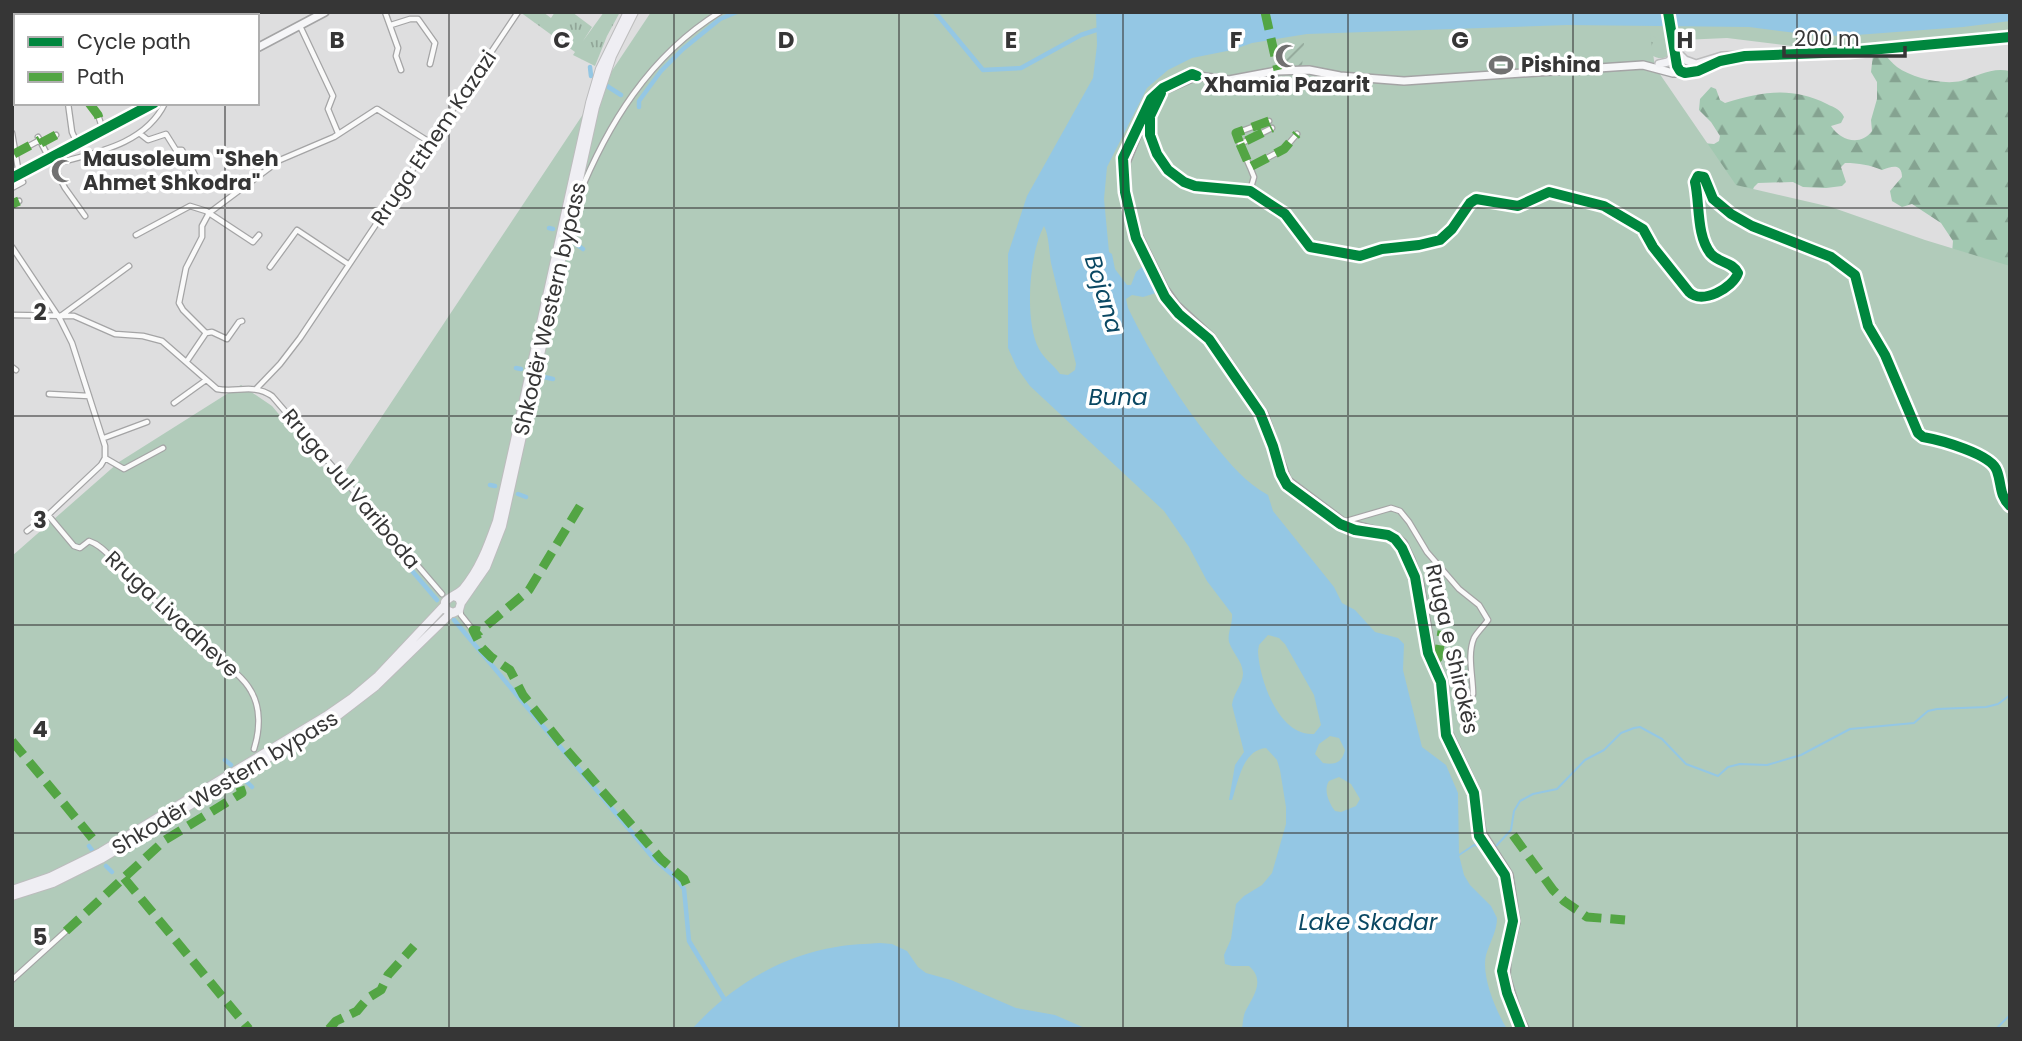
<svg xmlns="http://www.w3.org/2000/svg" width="2022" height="1041" font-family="Poppins,sans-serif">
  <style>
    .grass { fill: url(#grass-tufts) }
    .forest { fill: url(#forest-firs) }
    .park { fill: #b1cbba }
    .garden { fill: url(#garden-furrows) }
    .water { fill: #94c7e4; fill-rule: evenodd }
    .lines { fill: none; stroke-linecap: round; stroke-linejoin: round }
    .stream { stroke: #94c7e4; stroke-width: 2 }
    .canal { stroke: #94c7e4; stroke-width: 4.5 }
    .minor-casing { stroke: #a4a4a5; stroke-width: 7 }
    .secondary-casing { stroke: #a4a4a5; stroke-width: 10 }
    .primary-casing { stroke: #bcbcbd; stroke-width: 10 }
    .trunk-casing { stroke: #bcbcbd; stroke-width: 10 }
    .minor { stroke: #fafafa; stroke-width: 4.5 }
    .secondary { stroke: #f6f6f8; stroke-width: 7 }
    .primary { stroke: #f2f2f5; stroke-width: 7 }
    .trunk { stroke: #efeef3; stroke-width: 8 }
    .quiet { stroke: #53a544; stroke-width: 9; stroke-dasharray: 18 9; stroke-linecap: butt }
    .cycleway-casing { stroke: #fff; stroke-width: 15 }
    .cycleway { stroke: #00873e; stroke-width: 10 }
    .grid { fill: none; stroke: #363636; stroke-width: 2; stroke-opacity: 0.55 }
    .labels { text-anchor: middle; stroke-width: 7; stroke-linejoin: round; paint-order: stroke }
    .poi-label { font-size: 21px; font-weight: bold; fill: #363636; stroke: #fff; text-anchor: start }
    .street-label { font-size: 21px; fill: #363636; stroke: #fff }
    .water-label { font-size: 23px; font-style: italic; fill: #0a4863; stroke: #fff }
    .grid-label { font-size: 23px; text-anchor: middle; font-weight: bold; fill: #363636; stroke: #fff; stroke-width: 7; stroke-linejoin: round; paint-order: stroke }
  </style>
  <defs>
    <pattern id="grass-tufts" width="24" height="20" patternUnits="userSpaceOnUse" patternTransform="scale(1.75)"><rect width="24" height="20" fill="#b1cbba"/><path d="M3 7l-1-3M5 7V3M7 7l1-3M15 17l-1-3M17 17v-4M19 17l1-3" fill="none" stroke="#91a698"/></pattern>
    <pattern id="forest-firs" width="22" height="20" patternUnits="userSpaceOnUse" patternTransform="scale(1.75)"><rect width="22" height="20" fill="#a2c8b1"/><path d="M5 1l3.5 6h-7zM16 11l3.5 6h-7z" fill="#85a391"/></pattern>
    <pattern id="garden-furrows" width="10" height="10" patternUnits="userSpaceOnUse" patternTransform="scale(1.75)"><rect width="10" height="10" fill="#b1cbba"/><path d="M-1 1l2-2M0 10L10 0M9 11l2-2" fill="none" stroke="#91a698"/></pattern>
  </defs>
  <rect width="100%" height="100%" fill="#dededf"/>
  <path class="grass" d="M520 12H543L551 18 555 12H572L592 27 583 41 604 12H620L607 36 595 66 573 55 575 52Z
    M1627 30H1667L1670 55C1653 67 1638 41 1627 30Z"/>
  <path class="forest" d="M1873 55H1885C1889 59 1892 63 1897 67 1912 78 1943 85 1961 81 1978 76 1991 67 2010 71V332L1952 253 1953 241 1941 223 1912 204 1902 207 1892 201 1890 191 1902 177C1902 163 1892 166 1882 170 1869 165 1860 163 1845 163L1841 167 1846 182 1842 186 1826 188 1803 187 1793 182 1758 183 1754 187 1747 203 1703 143 1714 144 1719 141 1720 136 1711 122 1699 110 1700 99 1711 87 1716 89 1720 100 1725 103C1762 92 1791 86 1827 104 1835 108 1840 109 1844 117L1841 123 1831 126C1840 140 1860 147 1872 131L1871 120 1877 99V82L1871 72Z"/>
  <path class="park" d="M651 12H2010V40L1824 50 1727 38 1659 41 1650 33 1655 67 1736 185 1831 207 1925 240 2010 266V1029H12V556L119 462 241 385 272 406 337 484Z"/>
  <path class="garden" d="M1304 43 1302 67 1281 66 1276 46Z"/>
  <path class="water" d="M1096 12H2010V21L1963 27 1843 36 1812 35 1749 27 1567 25 1307 34 1252 43 1232 50 1192 58 1168 70 1147 88 1107 167 1104 199 1109 252 1112 254 1115 269 1127 285H1131L1136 272 1143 266 1156 293 1143 297 1132 295 1126 299 1128 308C1152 357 1180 401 1214 444 1231 465 1245 482 1268 495L1273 511 1334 587 1342 603 1355 610 1375 632 1398 638 1404 644 1403 670 1422 747 1446 765 1458 793 1459 855 1464 875 1470 885 1491 906 1497 918C1497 931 1490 942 1486 955 1481 976 1496 1011 1507 1029H1242C1243 1023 1243 1017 1245 1012 1253 996 1266 981 1249 966H1232L1225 964 1224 955 1231 939 1236 904 1244 896 1262 885 1272 873 1286 824V807L1280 770 1277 760 1266 748C1242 750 1238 783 1232 800H1229L1235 765 1244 752 1232 705C1233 693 1243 685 1243 673 1242 660 1233 654 1229 642 1227 633 1233 624 1232 614L1207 581 1189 547 1164 511 1030 386 1017 368 1008 348V254L1027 196 1093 78 1097 45ZM1044 226C1049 235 1049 252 1051 263 1059 297 1068 331 1076 364L1075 370 1068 375 1060 374C1054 365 1044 359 1039 349 1024 321 1029 254 1044 226ZM1268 635 1279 638 1285 644 1314 695 1321 725 1314 734C1279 737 1259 679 1258 651L1259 645ZM1330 736 1339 738 1345 750C1342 763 1335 765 1323 763L1315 754 1319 744ZM1339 777 1351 784 1360 799 1356 806 1341 812 1335 811C1329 803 1323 790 1329 781Z
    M880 943 892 944 907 951 918 967 926 973 951 980 1016 1008 1055 1015 1087 1029H692C730 987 780 956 836 947 851 944 866 944 880 943Z"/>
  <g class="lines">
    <path class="stream" d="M1496 846 1511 830 1514 811 1520 801 1533 794 1557 789 1585 760 1604 750 1621 733 1634 728 1640 727 1662 739 1686 764 1718 776 1728 767 1740 764 1767 765 1801 755 1850 729 1914 723 1928 711 1937 709 1986 707 1998 704 2010 695
      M1459 855 1474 845 1485 848
      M1996 1029 2010 1015"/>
    <path class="canal" d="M935 12 983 70 1021 68 1081 35 1096 30
      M590 67 591 76
      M607 86 621 95
      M639 107V101L661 71 683 49 720 19 737 12
      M549 228 553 229
      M576 244 583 249
      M516 368 521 369
      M544 377 553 379
      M490 485 495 486
      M518 494 526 497
      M372 524 437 600
      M454 620 655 860 675 877 684 889 689 941 726 1002
      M225 760 231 765
      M246 781 252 787
      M89 846 92 850
      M106 866 112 872"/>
    <g class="minor-casing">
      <path id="minor" d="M32 12 52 16
        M143 12 145 16
        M185 12 186 16
        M242 12 243 14
        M385 12 398 48 396 56 401 70
        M27 16V12
        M82 16V12
        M230 16 237 12
        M391 25 410 19H418L435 43 430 64
        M300 26 333 96 328 109 338 133
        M12 79 16 77
        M1161 97 1151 112 1150 135 1157 154 1168 170 1184 182 1195 186 1250 191 1285 214 1310 247 1360 256 1382 249 1419 245 1440 240 1452 229 1470 203 1476 199 1518 206 1549 192 1604 206 1643 229 1653 247 1689 292C1702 305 1733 288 1738 273 1733 262 1719 263 1711 254 1696 236 1700 203 1695 182L1698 176 1704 177 1713 199 1731 214 1752 226 1831 257 1855 275 1868 326 1885 355 1918 433 1923 437C1940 440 1992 454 1997 471 2002 485 1999 495 2010 506
        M68 103 72 132 77 143
        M89 103 98 115 103 130
        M1269 121 1236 133 1240 144 1272 128
        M12 133 19 174
        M139 133 148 140 166 134 176 150H182L197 179
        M38 137 65 188 85 216
        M41 143 56 135
        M1240 144 1250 167 1284 149 1297 134
        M14 154 40 140
        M54 164C94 153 145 145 165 103
        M1250 167 1254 177 1250 191
        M12 188 23 182
        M577 200C607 125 649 56 720 12
        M12 204 19 201
        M136 235 190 206 206 211 253 242 259 235
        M12 247 60 319 72 343 105 446V458L101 465 48 515 27 531
        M270 267 297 230 348 264
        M12 315 74 316 115 334 143 336 162 341 217 389C237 393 253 383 272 396L442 594
        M62 315 129 266
        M206 333 212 332 227 339 239 322 242 321
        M187 361 206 333 183 310 179 303 186 268 202 237V226L209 213 280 160 334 137 377 109 431 143
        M12 367 16 370
        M257 388 280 364 300 338 518 12
        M49 394 89 396
        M174 403 206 380
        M104 438 147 422
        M105 458 124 469 163 448
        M48 515 74 546 80 548 89 541C99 544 107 553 114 560 144 587 169 618 199 644 215 659 240 671 251 691 261 708 260 730 254 749
        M1343 522 1391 508 1400 511 1409 522 1427 552 1459 589 1479 605 1488 620C1484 626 1478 631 1474 638 1467 655 1473 676 1473 694
        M460 610 461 615 473 630
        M12 980 66 931"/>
    </g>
    <g class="secondary-casing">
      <path id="secondary" d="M257 48 325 12
        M12 178 154 103
        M1525 1029 1517 1012 1506 976 1507 959 1516 922 1509 875 1482 833 1476 791 1448 732 1444 684 1431 651 1420 584 1411 560 1403 543 1394 535 1343 522 1287 480 1264 414 1211 337 1176 305 1164 288 1138 235 1127 191 1126 163 1145 116 1154 100 1167 89 1197 76 1229 80 1276 71 1309 70 1340 76 1404 81 1643 65 1673 73H1685"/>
    </g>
    <g class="primary-casing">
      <path id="primary" d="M1668 12 1675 42
        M1674 40 1677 66 1682 73H1692L1728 59
        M1678 53 1685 60 1696 64 1722 56 1849 52 2010 37
        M1659 64 1668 62 1675 55"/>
    </g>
    <g class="trunk-casing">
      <path id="trunk" d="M454 596 459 598 461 603 459 610 453 613 446 610 445 602C450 596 457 595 463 589 480 569 488 546 497 521L590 103 600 69 628 12
        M461 603 486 567 502 526 595 107 612 56 634 12
        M12 890 50 877 101 852 326 716 352 698 378 676 444 606
        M12 896 53 883 101 859 337 716 376 686 451 613"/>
    </g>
    <use href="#minor" class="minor"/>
    <use href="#secondary" class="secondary"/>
    <use href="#primary" class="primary"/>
    <use href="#trunk" class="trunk"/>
    <path class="quiet" d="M1265 12 1278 70
      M44 14 45 12
      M27 16V12
      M230 16 237 12
      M89 103 98 115 103 130
      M1269 121 1236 133 1240 144 1272 128
      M41 143 56 135
      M1240 144 1250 167 1284 149 1297 134
      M14 154 40 140
      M12 204 19 201
      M580 506 529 590 480 631 473 630 482 648 491 657 510 670 523 695 565 748 661 859 684 879 687 886
      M1433 657 1438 658 1442 631
      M12 741 98 845
      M1513 835 1553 890 1564 901 1587 917 1625 920
      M124 878 249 1029
      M66 931 165 840 242 793 240 787
      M329 1029 336 1021 357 1011 368 998 381 990 388 975 414 946"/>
    <g class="cycleway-casing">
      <path id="cycleway" d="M1668 12 1677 66 1680 71 1685 73 1698 71 1720 61 1745 56 1849 52 2010 37
        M1197 76 1192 74 1163 88 1151 99 1123 158 1125 192 1136 238 1165 297 1179 314 1209 339 1260 413 1273 446 1281 474 1287 485 1340 524 1355 530 1388 535 1395 539 1402 548 1415 577 1428 653 1441 682 1446 735 1474 793 1479 836 1505 875 1513 921 1502 971 1507 993 1521 1029
        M1161 93 1150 116V135L1157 154 1168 170 1184 182 1195 186 1250 191 1285 214 1310 247 1360 256 1382 249 1419 245 1440 240 1452 229 1470 203 1476 199 1518 206 1549 192 1604 206 1643 229 1653 247 1689 292C1702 305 1733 288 1738 273 1733 262 1719 263 1711 254 1696 236 1700 203 1695 182L1698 176 1704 177 1713 199 1731 214 1752 226 1831 257 1855 275 1868 326 1885 355 1918 433 1923 437C1940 440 1992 454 1997 471 2002 485 1999 495 2010 506
        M12 178 154 103"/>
    </g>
    <use href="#cycleway" class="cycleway"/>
  </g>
  <path class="grid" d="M225 12V16M449 12V1029M674 12V1029M899 12V1029M1123 12V1029M1348 12V1029M1573 12V1029M1797 12V1029M225 103V1029M12 208H2010M12 416H2010M12 625H2010M12 833H2010"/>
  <defs>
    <g id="mosque-bare" transform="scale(1.89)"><path d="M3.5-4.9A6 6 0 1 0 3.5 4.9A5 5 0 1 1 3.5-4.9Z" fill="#717171" stroke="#fff" stroke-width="2.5" paint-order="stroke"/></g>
    <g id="stadium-bare" transform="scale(1.89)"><path d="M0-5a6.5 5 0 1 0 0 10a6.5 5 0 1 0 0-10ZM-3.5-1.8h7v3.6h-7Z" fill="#717171" stroke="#fff" stroke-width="2.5" paint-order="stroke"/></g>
  </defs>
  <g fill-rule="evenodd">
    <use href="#mosque-bare" x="1287" y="56"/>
    <use href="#stadium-bare" x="1501" y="65"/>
    <use href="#mosque-bare" x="63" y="171"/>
  </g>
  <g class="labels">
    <g class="poi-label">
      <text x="1521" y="72">Pishina</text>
      <text x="1287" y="92" text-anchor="middle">Xhamia Pazarit</text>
      <text x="83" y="166">Mausoleum "Sheh<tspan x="83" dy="24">Ahmet Shkodra"</tspan></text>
    </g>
    <g class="street-label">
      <text transform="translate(434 138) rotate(-56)" y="7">Rruga Ethem Kazazi</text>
      <text transform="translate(550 309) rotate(-77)" y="7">Shkodër Western bypass</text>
      <text transform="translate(351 489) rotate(50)" y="7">Rruga Jul Variboda</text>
      <text transform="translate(172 614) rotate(43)" y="7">Rruga Livadheve</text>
      <text transform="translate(1452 649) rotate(77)" y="7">Rruga e Shirokës</text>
      <text transform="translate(225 783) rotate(-31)" y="7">Shkodër Western bypass</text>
    </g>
    <g class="water-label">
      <text transform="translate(1104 294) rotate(73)" y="8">Bojana</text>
      <text x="1118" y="405">Buna</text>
      <text x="1368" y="930">Lake Skadar</text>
    </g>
  </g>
  <g class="grid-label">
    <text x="337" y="48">B</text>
    <text x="562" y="48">C</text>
    <text x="786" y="48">D</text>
    <text x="1011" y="48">E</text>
    <text x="1236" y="48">F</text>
    <text x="1460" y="48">G</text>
    <text x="1685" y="48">H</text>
    <text x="40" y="320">2</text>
    <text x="40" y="528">3</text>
    <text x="40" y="737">4</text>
    <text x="40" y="945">5</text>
  </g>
  <rect width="2022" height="1041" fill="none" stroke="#363636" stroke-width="28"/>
  <rect x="14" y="14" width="245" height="91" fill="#ffffff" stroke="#afafaf" stroke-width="2"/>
  <rect x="28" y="37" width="35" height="10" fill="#00873e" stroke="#afafaf" stroke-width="2"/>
  <text x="77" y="49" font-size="21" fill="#363636">Cycle path</text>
  <rect x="28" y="72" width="35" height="10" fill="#53a544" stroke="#afafaf" stroke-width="2"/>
  <text x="77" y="84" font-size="21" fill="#363636">Path</text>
  <path d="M1784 46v10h121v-10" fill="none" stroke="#363636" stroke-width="3.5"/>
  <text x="1794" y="46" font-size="21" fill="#363636" stroke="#ffffff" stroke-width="5" paint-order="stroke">200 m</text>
</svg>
